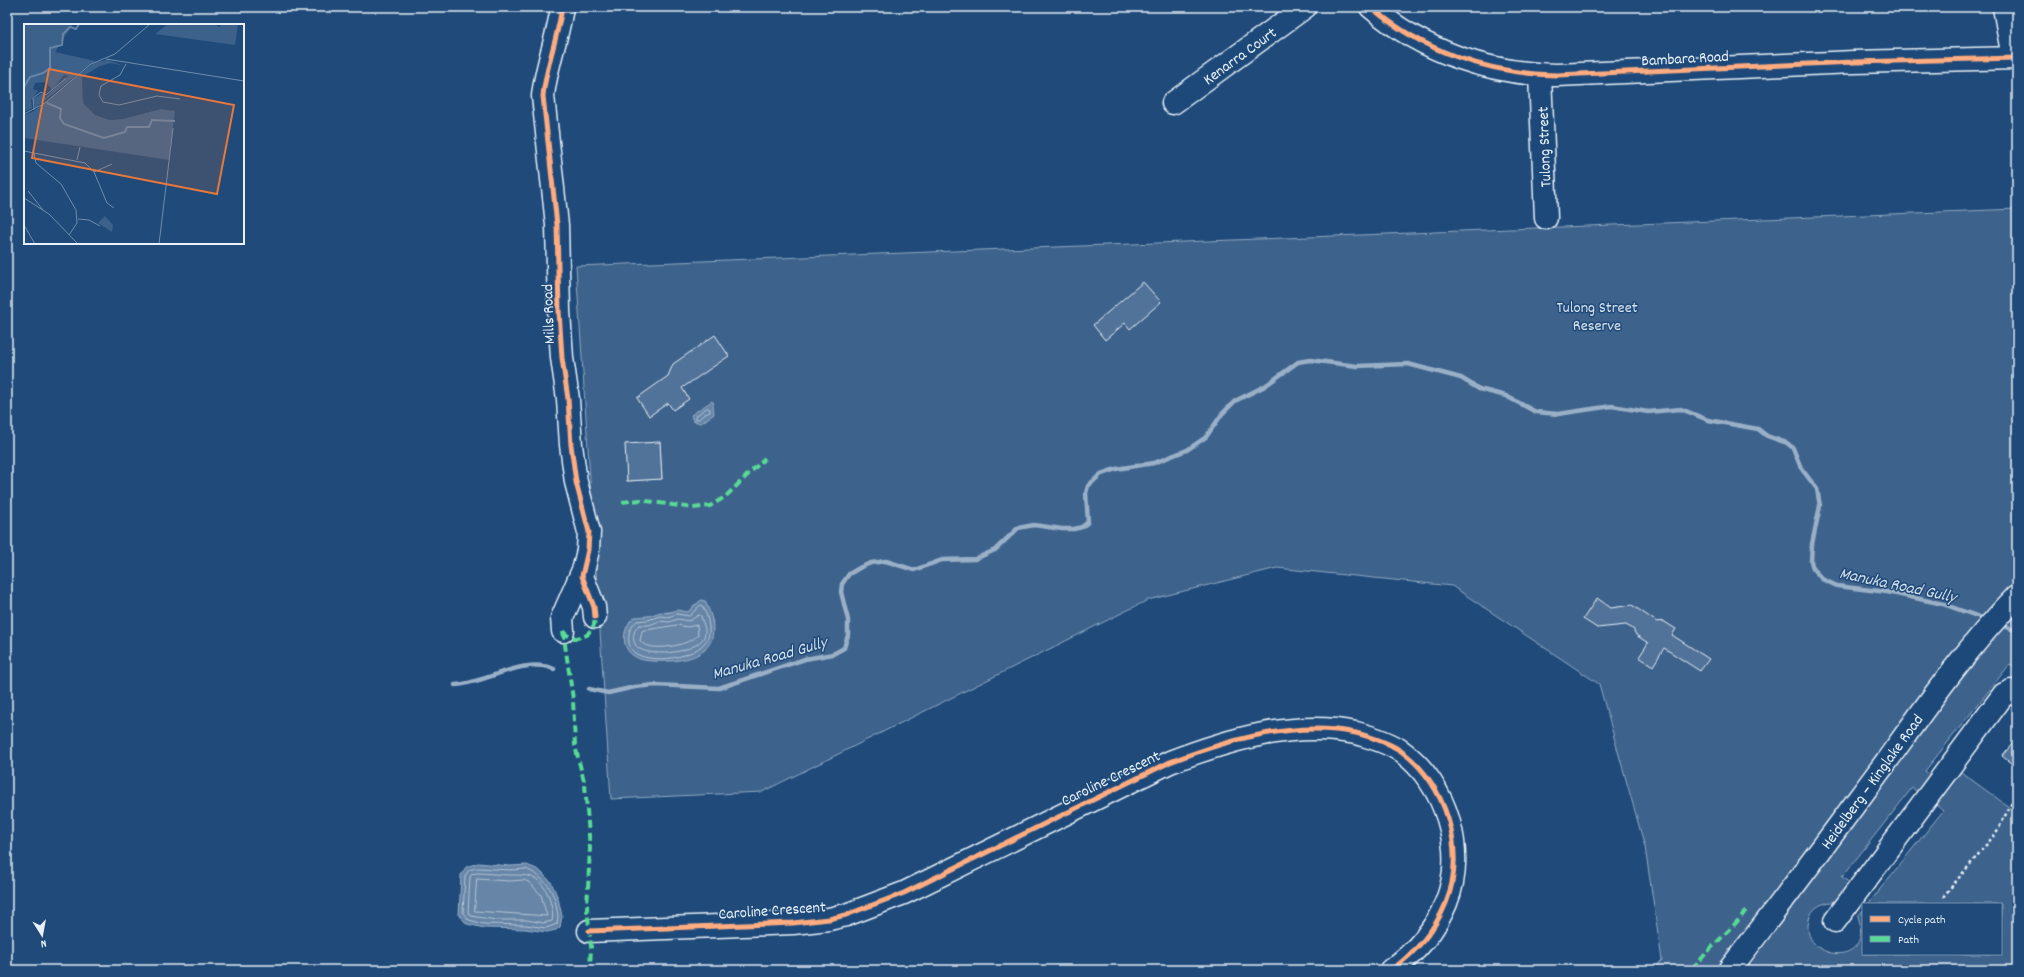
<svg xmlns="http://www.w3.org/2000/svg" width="2024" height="977" font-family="Dekko,sans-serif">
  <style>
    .green { fill: #3c628c; stroke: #92aac2; fill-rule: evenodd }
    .water { fill: #6685a7; stroke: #9ab0c7 }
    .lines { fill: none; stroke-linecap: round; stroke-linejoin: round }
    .shore { stroke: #b4c6d8; stroke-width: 1 }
    .stream { stroke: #9ab0c7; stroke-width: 4.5 }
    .building { fill: #517399; stroke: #e8f1f8 }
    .minor-casing { stroke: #e8f1f8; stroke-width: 25 }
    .major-casing { stroke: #e8f1f8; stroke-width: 25 }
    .path { stroke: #e8f1f8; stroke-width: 2.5; stroke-dasharray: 3 3; stroke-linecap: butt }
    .minor { stroke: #1f4a7a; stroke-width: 22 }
    .major { stroke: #1f4a7a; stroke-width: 22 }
    .quiet { stroke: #5adb95; stroke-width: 4; stroke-dasharray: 8 4; stroke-linecap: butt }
    .cycleway-casing { stroke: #1f4a7a; stroke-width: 8 }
    .cycleway { stroke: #ffac80; stroke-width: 5 }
    .labels { text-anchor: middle; stroke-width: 3; stroke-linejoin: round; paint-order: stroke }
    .street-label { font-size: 16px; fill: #e8f1f8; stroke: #1f4a7a }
    .park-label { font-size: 16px; fill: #d7e3ed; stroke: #1f4a7a }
    .water-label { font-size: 17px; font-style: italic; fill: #d4e1ec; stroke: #1f4a7a }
    .inset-river { fill: none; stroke: #6685a7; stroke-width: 2 }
    .inset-road { fill: none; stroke: #6f8dac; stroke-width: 1 }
    .view { fill: #e8773b; fill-opacity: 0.15; stroke: #e8773b; stroke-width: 2 }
    .inset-edge { fill: none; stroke: #e8f1f8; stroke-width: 2 }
  </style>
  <rect width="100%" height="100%" fill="#1f4a7a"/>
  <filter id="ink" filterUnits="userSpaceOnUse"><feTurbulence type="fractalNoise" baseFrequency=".025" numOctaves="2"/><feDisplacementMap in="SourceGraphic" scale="8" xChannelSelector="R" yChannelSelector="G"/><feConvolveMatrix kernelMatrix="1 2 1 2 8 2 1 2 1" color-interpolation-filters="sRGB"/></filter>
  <g filter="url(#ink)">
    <path class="green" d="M2017 209V579L1971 632 1721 970H1653L1662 960 1645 847 1599 684 1452 586 1277 568 1148 600 762 792 611 799 576 266ZM660 442 662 479 627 481 626 444ZM705 601 713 622 705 650C684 662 663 663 640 659L625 632 630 621C653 615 664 610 688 612L694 605Z
      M2017 607V669L2010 664 1925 771 1934 778 1922 795 1912 788 1842 877 1851 884 1839 901C1827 902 1815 904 1810 916 1794 960 1876 972 1858 916L1863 910V954H2001V904H1868L1943 811 1934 803 1954 767 2017 813V970H1738L1916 731Z"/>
    <path class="water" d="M712 401 714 403 713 405 714 414 701 423 693 421 691 415Z
      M701 600 705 601C725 642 706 661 664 661 655 661 642 662 634 656 619 647 623 626 635 617L648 616 661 612 668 613 677 610 688 612Z
      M478 863 510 866 527 865 539 870 551 882 558 898 562 916 560 927 556 930 547 932 525 929 484 928 467 924 459 915 461 875 466 867Z"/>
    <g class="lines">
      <path class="shore" d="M707 408 710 409V412L703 415 699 419H696V416Z
        M701 605C706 609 708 620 709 627 714 657 653 666 635 653 630 649 628 643 629 636 629 630 632 625 637 621L648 620 660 616 668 617 677 614 689 616Z
        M699 615 701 616C703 623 707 631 704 637 696 653 654 657 640 649 631 644 632 631 639 625H649L660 621 669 622 678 619 689 621Z
        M678 625 687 627 697 625 698 635C689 646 649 653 640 641L642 631Z
        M478 868 510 870 526 869 536 874 548 885 555 899 558 916 557 924 546 928 526 925 484 924 469 920 463 913 465 876 469 870Z
        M478 873C489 873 499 875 509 875 530 875 540 875 549 897 551 904 554 914 552 921L543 923 527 920H496L471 916 468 912 470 877 472 874Z
        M477 879 509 881 524 880 530 883 541 895 547 916 475 911Z"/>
      <path class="stream" d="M1998 624 2017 631
        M455 685C486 683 525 656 554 669
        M589 689 608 693 635 687 655 685 719 688 805 659 833 654 844 648 848 635V620L841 592 842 584 849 574 861 567 871 563 886 561 914 570 942 560 975 559 995 550 1018 528 1034 525 1062 529H1074L1082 527 1088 522 1086 493 1088 486 1101 474 1116 469 1154 463 1187 450 1206 437 1222 414 1235 401 1265 386 1298 362 1310 360 1357 366 1408 364 1461 378 1479 389 1506 396 1536 412 1558 414 1612 406 1648 412 1681 409 1708 420 1758 429 1767 436 1787 443 1793 448 1801 468 1817 489 1820 506 1812 544 1811 561 1813 569 1822 579 1837 586 1887 592 1943 604 1988 620"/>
    </g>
    <path class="building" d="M1143 282 1161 302 1130 329 1125 323 1105 340 1093 325Z
      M715 335 729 356 682 388 689 399 673 410 668 403 649 416 637 398 668 376 673 364Z
      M660 442 662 479 627 481 625 444Z
      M1597 598 1611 608 1632 605 1657 622 1663 621 1676 629 1672 635 1709 659 1700 671 1664 648 1653 666 1639 657 1648 643 1636 635 1633 629 1626 625 1597 628 1583 619Z
      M2017 738V768L2002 756Z"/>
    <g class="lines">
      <g class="minor-casing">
        <path id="minor" d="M562 7C558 37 546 66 543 96L557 225 559 311 562 358 568 399 571 445 576 482 589 532 588 550 582 576 594 607 595 617
          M1371 7C1423 52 1490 74 1557 75L1854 62 2017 58
          M2004 7 2013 58
          M1540 75 1546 218
          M1173 103 1305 7
          M563 631 562 618 583 570
          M1835 921 2004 694 2011 691 2017 695
          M589 931 793 923 829 919 846 915 904 893 1170 762C1228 740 1294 720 1356 733 1371 737 1388 742 1401 751 1446 783 1467 851 1446 903 1435 930 1415 953 1391 970"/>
      </g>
      <g class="major-casing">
        <path id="major" d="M1729 970C1783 902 1834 832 1886 762 1927 705 1968 646 2017 596"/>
      </g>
      <path class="path" d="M1943 897 1996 833 2017 793"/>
      <use href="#minor" class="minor"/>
      <use href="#major" class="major"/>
      <path class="quiet" d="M622 502 640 500 693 508 710 506 725 497 765 458
        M563 631 573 699 575 746 585 785 590 848 587 908 591 946 590 970
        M563 631C570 640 577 639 587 635L594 625 595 617
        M1693 970C1708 947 1731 932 1746 910"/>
      <g class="cycleway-casing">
        <path id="cycleway" d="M562 7C558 37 546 66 543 96L557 225 559 311 562 358 568 399 571 445 576 482 589 532 588 550 582 576 594 607 595 617
          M1371 7C1423 52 1490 74 1557 75L1854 62 2017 58
          M589 931 793 923 829 919 846 915 904 893 1170 762C1228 740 1294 720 1356 733 1371 737 1388 742 1401 751 1446 783 1467 851 1446 903 1435 930 1415 953 1391 970"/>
      </g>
      <use href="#cycleway" class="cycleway"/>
    </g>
  </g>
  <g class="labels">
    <g class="street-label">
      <text transform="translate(1239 55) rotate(-36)" y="6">Kenarra Court</text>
      <text transform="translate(1685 57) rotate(-3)" y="6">Bambara Road</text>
      <text transform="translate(1543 147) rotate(-92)" y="6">Tulong Street</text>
      <text transform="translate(547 314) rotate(-92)" y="6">Mills Road</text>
      <text transform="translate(1110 777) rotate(-26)" y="6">Caroline Crescent</text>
      <text transform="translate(1871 781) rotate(-54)" y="6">Heidelberg – Kinglake Road</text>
      <text transform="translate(772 909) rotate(-4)" y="6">Caroline Crescent</text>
    </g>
    <g class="park-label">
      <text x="1597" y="312">Tulong Street<tspan x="1597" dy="18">Reserve</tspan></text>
    </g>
    <g class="water-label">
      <text transform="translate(1898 584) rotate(12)" y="6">Manuka Road Gully</text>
      <text transform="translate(769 657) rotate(-16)" y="6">Manuka Road Gully</text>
    </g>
  </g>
  <g transform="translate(24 24)">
    <rect width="220" height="220" fill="#1f4a7a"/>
    <path d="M0 0H49L31 28 71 37 11 84 9 75 19 69 21 74 44 52 40 51 28 66 22 58 11 59 9 65 14 67 7 76 8 84 0 88ZM144 0H191L195 3 198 0H214L211 21 131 10ZM84 36 100 42 87 39 76 42 58 53 59 79 71 91 86 96 99 95 137 85 151 87 145 136 0 114V91L10 87 71 38ZM81 192 89 201 88 208 74 199Z" fill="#3c628c"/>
    <path class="inset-river" d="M0 63 6 53 19 49 26 44V24L38 21 39 10 46 3 52 5 55 0M23 79 37 85 36 94 40 100 80 114 101 108 103 103H125L128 96 151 97"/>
    <path class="inset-road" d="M82 35 220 57M102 40 96 51 77 62 75 71 79 78 95 81 133 72 156 75M10 86 9 74 17 68 22 71 42 54M0 90 21 79 67 40 91 30 126 0M0 127 61 139 70 148 83 179 90 184M10 129 12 139 37 160 52 186 53 199 45 211M53 136 56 123M70 148 88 140M6 169 4 167 19 186M0 174 25 190 54 220M54 195 65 196 76 202M0 201 11 220M135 220 149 104"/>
    <path class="view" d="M25 45 210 81 193 170 8 134Z"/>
    <rect width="220" height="220" class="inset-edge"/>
  </g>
  <rect width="2024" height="977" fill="none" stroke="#1f4a7a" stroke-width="24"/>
  <rect x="12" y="12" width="2000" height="953" fill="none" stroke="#e8f1f8" stroke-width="1.5" filter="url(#ink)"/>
  <rect x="1862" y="903" width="140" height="52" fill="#1f4a7a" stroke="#6f8dac"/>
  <rect x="1870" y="916" width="20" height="6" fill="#ffac80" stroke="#6f8dac"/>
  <text x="1898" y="923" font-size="12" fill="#e8f1f8">Cycle path</text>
  <rect x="1870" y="936" width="20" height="6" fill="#5adb95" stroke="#6f8dac"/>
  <text x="1898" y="943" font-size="12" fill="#e8f1f8">Path</text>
  <g transform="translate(42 935) rotate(169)" stroke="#1f4a7a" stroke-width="3" paint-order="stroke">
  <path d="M0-3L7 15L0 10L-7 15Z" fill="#e8f1f8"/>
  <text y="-6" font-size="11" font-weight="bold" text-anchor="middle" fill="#e8f1f8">N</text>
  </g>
</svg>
